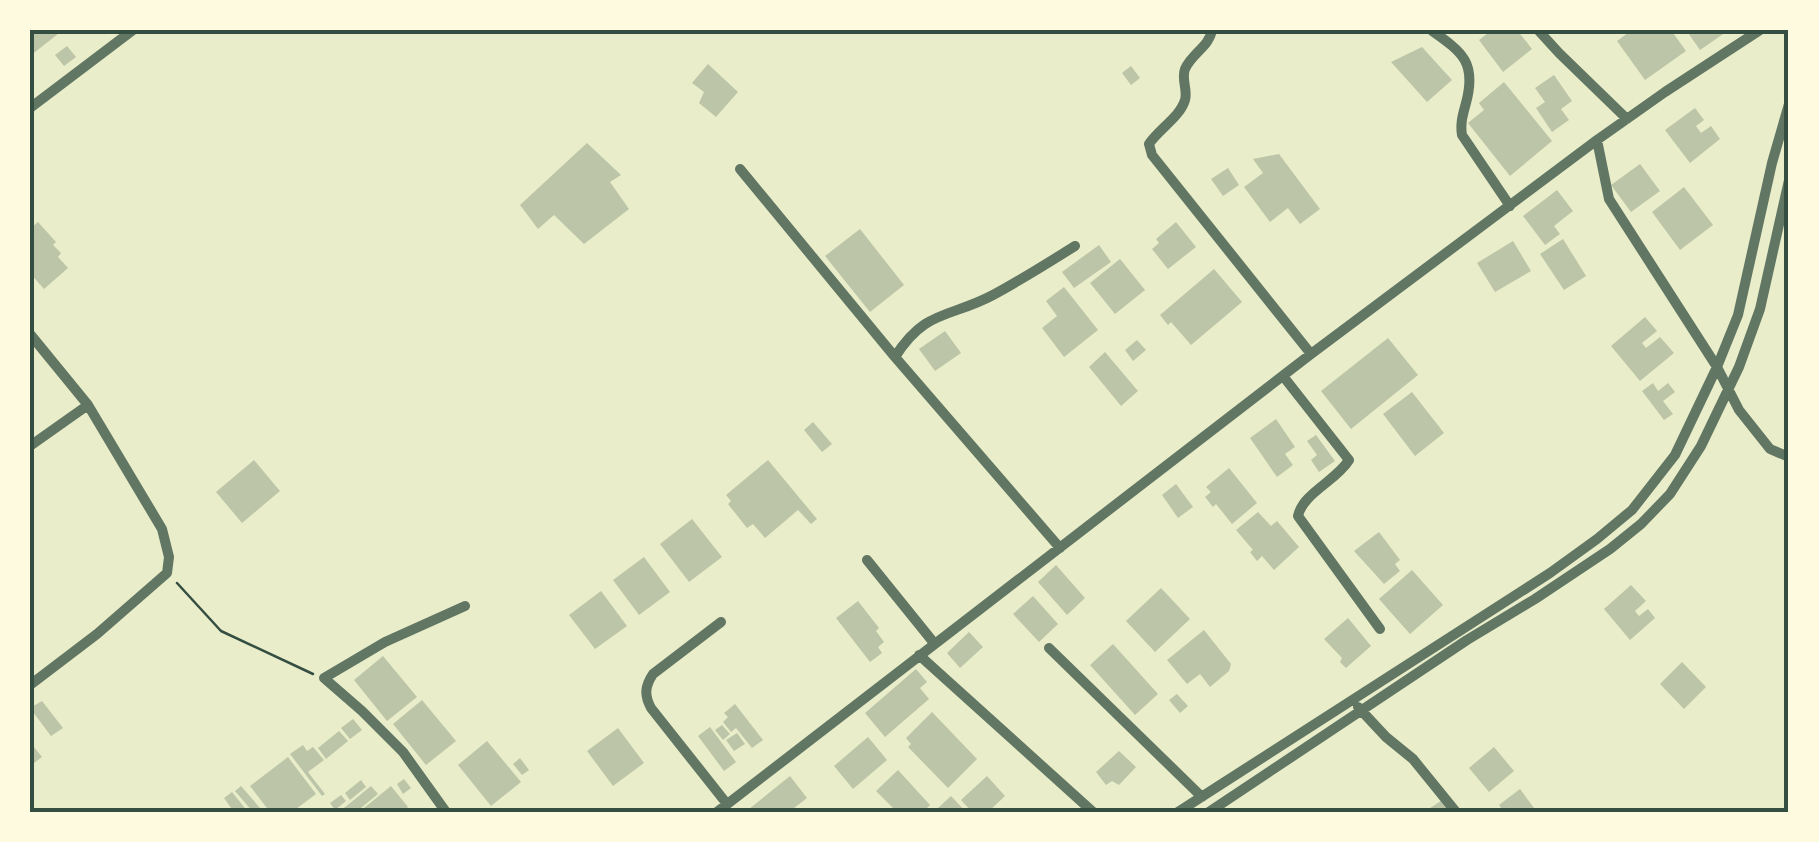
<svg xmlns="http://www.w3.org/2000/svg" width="1819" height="842" font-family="'Space Grotesk',sans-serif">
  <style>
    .building { fill: #bcc5a7 }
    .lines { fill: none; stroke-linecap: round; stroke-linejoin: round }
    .path { stroke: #344e41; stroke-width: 2.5 }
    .minor { stroke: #617663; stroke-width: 10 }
    .neatline { fill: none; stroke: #344e41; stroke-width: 4 }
  </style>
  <rect width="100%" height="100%" fill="#e9edc9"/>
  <path class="building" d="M30 30H63L30 56Z
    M1492 30H1517L1532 49 1503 72 1479 40Z
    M1632 30H1671L1686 51 1645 80 1617 41Z
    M1686 30H1729L1700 50Z
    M67 46 76 57 64 66 55 55Z
    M1422 47 1452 80 1427 102 1391 62Z
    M708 64 738 92 716 117 699 103 704 92 692 83Z
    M1131 66 1140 78 1131 85 1122 73Z
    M1554 75 1572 101 1561 109 1569 120 1552 132 1536 108 1545 102 1535 88Z
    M1504 82 1552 141 1510 176 1468 123 1484 110 1479 103Z
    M1695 108 1704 120 1696 126 1701 133 1711 126 1720 139 1690 163 1665 130Z
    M587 143 621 175 610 182 629 209 584 244 554 215 538 229 520 205Z
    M1279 154 1320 209 1300 224 1288 208 1270 222 1244 187 1263 173 1253 159Z
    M1640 164 1660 191 1631 212 1611 185Z
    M1228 168 1239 185 1223 196 1211 179Z
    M1684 187 1713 225 1680 250 1652 212Z
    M1557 190 1573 211 1554 226 1560 234 1545 245 1523 216Z
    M38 222 56 242 53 245 61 253 58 257 68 268 44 289 30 273V229Z
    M1176 222 1196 247 1168 269 1152 249 1159 243 1156 239Z
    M860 229 904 285 870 312 825 256Z
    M1563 239 1586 276 1564 290 1540 254Z
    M1513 241 1531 271 1495 292 1477 263Z
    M1099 245 1111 262 1074 288 1062 272Z
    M1120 259 1145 290 1115 314 1090 283Z
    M1214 269 1242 302 1191 345 1171 322 1168 325 1160 315Z
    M1064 287 1098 330 1064 357 1042 328 1057 316 1046 301Z
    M1645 317 1657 331 1642 343 1646 348 1660 337 1674 353 1640 381 1611 346Z
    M945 331 961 353 935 371 919 349Z
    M1388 338 1418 375 1351 429 1321 391Z
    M1137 340 1146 350 1133 361 1125 350Z
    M1105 352 1138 391 1121 406 1089 367Z
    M1653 383 1658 391 1668 383 1675 392 1663 401 1673 414 1664 420 1642 391Z
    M1412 392 1444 433 1415 456 1383 414Z
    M1276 419 1295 447 1285 454 1293 465 1277 477 1250 438Z
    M813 422 832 444 822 452 804 430Z
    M1316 435 1335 461 1319 472 1311 460 1317 455 1307 441Z
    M254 460 280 491 242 523 216 492Z
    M768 460 817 519 811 524 798 510 765 538 753 524 747 528 728 504 731 501 726 495Z
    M1229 468 1257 503 1232 524 1216 504 1213 507 1205 497 1211 492 1206 487Z
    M1176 484 1193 507 1178 518 1162 495Z
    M1258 512 1271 526 1277 521 1299 547 1274 570 1262 556 1257 561 1250 552 1253 550 1236 530Z
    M692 519 722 557 689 582 660 544Z
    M1379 532 1400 560 1395 564 1400 571 1384 584 1354 551Z
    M644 557 670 592 639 615 613 580Z
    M1056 565 1085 598 1067 615 1038 582Z
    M1412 570 1443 605 1410 634 1379 599Z
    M1631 585 1646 601 1635 611 1639 616 1648 609 1655 618 1630 640 1604 609Z
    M1161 588 1190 619 1155 652 1126 621Z
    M601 591 627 626 595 649 569 615Z
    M1033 596 1058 624 1039 642 1013 614Z
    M858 601 879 628 876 631 884 642 878 647 882 653 870 662 836 618Z
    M1348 618 1371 646 1346 668 1340 662 1342 658 1324 639Z
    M1204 630 1231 664 1229 671 1210 687 1200 674 1187 684 1167 660Z
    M969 632 983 647 960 668 947 653Z
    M1113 644 1158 694 1135 715 1090 665Z
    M383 656 417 697 387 721 354 680Z
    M1682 662 1706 687 1684 709 1660 684Z
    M916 669 927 682 920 688 929 699 885 737 865 713Z
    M1177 694 1188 706 1180 713 1169 700Z
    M422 700 456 741 426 765 393 724Z
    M42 701 63 728 51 736 30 708Z
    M735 704 763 740 752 748 736 728 731 732 723 722 728 717 724 713Z
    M932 712 977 759 948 788 908 747 911 744 906 738Z
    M353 719 362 730 350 739 341 728Z
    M722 725 730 734 723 740 715 730Z
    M710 727 736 762 724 771 698 736Z
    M618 728 644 763 613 786 587 751Z
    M339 731 348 741 326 759 318 748Z
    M737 733 745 744 734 751 726 740Z
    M868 737 887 760 853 789 834 766Z
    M487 741 521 782 491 806 458 765Z
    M30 742 42 757 30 766Z
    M303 745 307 751 313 747 324 760 308 772 325 794 322 796 290 754Z
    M1494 747 1514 771 1489 792 1469 768Z
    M1119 751 1136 767 1119 785 1112 781 1106 785 1096 772Z
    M288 757 316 794 292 812H270L250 786Z
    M520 758 529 770 522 775 513 764Z
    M898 770 930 805 923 812H897L876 791Z
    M790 776 807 798 789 812H751L749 809Z
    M987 776 1005 796 988 812H972L961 800Z
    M404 779 411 788 403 794 397 784Z
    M361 780 366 787 350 800 345 793Z
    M241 786 260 808 255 812H253L235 791Z
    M371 786 378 794 356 812H339Z
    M391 786 408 807 402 812H359Z
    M1520 789 1537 812H1504L1499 805Z
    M232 792 248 812H234L224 798Z
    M341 795 346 801 335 810 330 803Z
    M951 796 966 812H941L938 808Z
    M1444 799 1452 812H1424Z"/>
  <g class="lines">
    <path class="path" d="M177 583 221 631 313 674"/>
    <path class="minor" d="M1212 30C1209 47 1192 53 1185 69 1181 79 1188 90 1185 100 1180 117 1159 129 1149 144L1152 155 1311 354
      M1431 30C1462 52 1477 62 1466 103 1463 114 1460 123 1462 135L1510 206
      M1538 30 1559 53 1627 119
      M30 108 133 30
      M1597 140 1609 199 1717 367 1739 410 1770 449 1789 457
      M740 169 895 357 1060 548
      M30 334 88 405 30 446
      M895 357C925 309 950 318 993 295 1021 280 1048 263 1075 246
      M1283 376 1349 460C1336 481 1303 493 1298 516L1380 629
      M867 560 934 643
      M721 622 653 674C645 686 644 695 651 708L727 804
      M1049 648 1202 797
      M919 655 1093 812
      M30 685 97 634 167 573 169 557 162 529 88 405
      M1358 707 1386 737 1413 759 1456 812
      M446 812 403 752 362 711 324 678 385 642 465 606
      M717 812 1311 354 1597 140 1665 92 1760 30
      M1178 812 1550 573 1597 539 1632 510 1675 455 1717 367 1738 315 1772 163 1789 104
      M1209 812 1467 640 1535 599 1610 549 1641 524 1670 494 1701 446 1739 367 1760 309 1789 180"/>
  </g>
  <rect width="1819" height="842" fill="none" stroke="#fefae0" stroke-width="65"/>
  <rect x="32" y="32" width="1754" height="778" class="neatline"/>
</svg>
